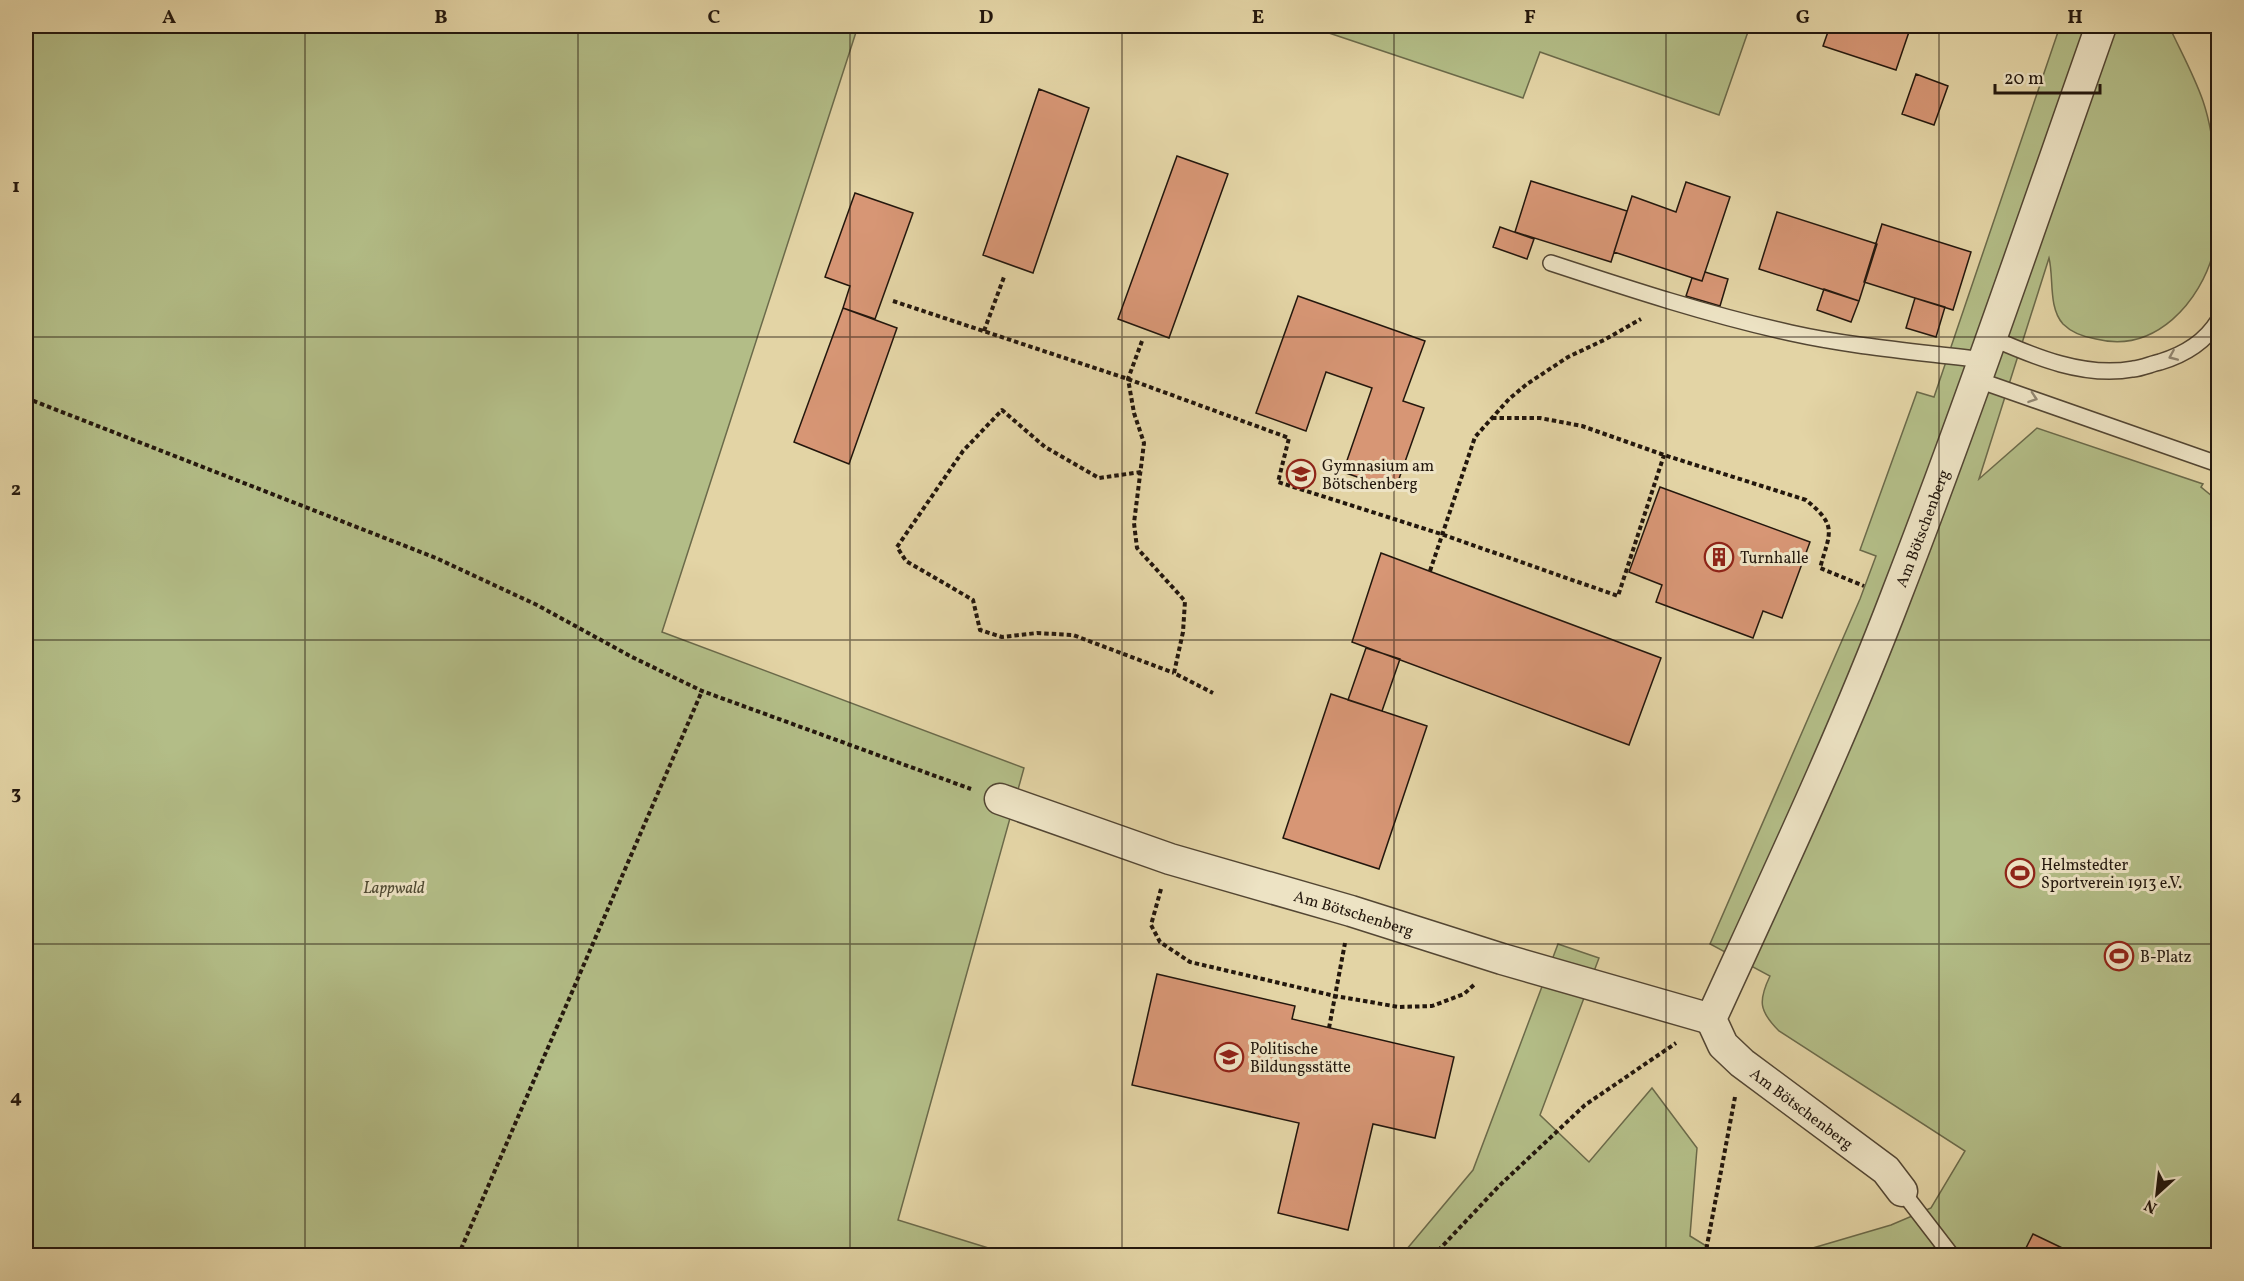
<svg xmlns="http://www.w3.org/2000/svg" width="2244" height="1281" font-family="Vollkorn,serif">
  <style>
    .green { fill: #b3bd87; stroke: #6b6a4a; stroke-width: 1.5 }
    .building { fill: #d79675; stroke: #23170d; stroke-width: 1.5 }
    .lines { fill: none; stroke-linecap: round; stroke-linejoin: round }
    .lane-casing { stroke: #534633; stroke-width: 18 }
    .street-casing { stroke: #534633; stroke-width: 33 }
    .path { stroke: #23170d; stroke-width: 4; stroke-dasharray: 4.5 3; stroke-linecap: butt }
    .lane { stroke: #ede3c4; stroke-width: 15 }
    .street { stroke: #ede3c4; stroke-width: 30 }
    .oneway { stroke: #928772 }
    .grid { fill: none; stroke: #23170d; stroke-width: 1.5; stroke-opacity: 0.55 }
    .labels { text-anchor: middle; stroke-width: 6; stroke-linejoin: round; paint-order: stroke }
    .poi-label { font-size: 16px; fill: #23170d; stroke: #ede3c4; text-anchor: start }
    .street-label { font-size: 16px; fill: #23170d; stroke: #ede3c4 }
    .park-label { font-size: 16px; font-style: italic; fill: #4e4932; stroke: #ede3c4 }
    .neatline { fill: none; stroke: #23170d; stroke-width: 2 }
    .grid-label { font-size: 20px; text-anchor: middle; font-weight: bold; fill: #23170d }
  </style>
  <rect width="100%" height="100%" fill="#e3d4a5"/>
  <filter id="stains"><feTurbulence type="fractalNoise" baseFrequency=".00333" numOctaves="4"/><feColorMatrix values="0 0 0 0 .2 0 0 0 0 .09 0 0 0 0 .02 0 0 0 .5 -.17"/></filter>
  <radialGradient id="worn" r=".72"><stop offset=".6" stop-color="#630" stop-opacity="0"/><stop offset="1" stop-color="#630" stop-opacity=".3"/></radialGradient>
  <path class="green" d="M26 26H858L662 632 1024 768 898 1220 1011 1255H26Z
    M1308 26H1750L1719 115 1540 52 1523 98Z
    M2060 26H2169C2180 50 2194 75 2203 101 2215 136 2223 214 2214 250 2201 302 2155 354 2096 339 2084 337 2072 333 2063 324 2048 307 2054 278 2049 258L1979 479 2037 428 2203 484 2201 487 2218 501V1255H1789L1891 1225 1931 1208 1965 1151 1779 1031C1759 1011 1758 1001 1770 976L1710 944 1860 599 1876 556 1860 550 1917 392 1934 397Z
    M1558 944 1599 958 1540 1115 1589 1162 1652 1088 1697 1148 1690 1236 1721 1255 1401 1256 1473 1170Z"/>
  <path class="building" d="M1830 26H1911L1896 70 1823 46Z
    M1916 74 1948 86 1934 125 1902 114Z
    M1039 89 1089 108 1033 273 983 255Z
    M1177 156 1228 174 1169 338 1118 319Z
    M1531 181 1627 211 1611 262 1515 232Z
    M1686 182 1730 197 1702 281 1614 252 1632 196 1676 212Z
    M855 193 913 213 875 319 843 308 850 286 825 277Z
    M1777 212 1877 244 1859 301 1759 269Z
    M1882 224 1971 252 1953 310 1864 282Z
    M1500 227 1534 239 1527 259 1493 247Z
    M1705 272 1728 279 1720 306 1686 296 1692 278 1702 281Z
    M1824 289 1859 301 1851 322 1817 310Z
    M1298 296 1425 341 1403 401 1424 408 1395 490 1343 472 1372 388 1326 372 1306 431 1256 413Z
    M1915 298 1945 307 1936 337 1906 328Z
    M843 308 897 328 849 464 794 442Z
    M1660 487 1810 542 1782 618 1763 611 1753 638 1656 602 1662 585 1629 572Z
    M1381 553 1661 658 1629 745 1352 642Z
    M1366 648 1400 659 1382 711 1348 700Z
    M1331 694 1427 726 1379 869 1283 838Z
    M1157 974 1295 1006 1292 1019 1454 1057 1435 1138 1373 1124 1348 1230 1278 1213 1299 1123 1132 1085Z
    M2033 1234 2079 1256H2022Z"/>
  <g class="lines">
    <g class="lane-casing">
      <path id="lane" d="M1551 263C1630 289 1709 315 1791 333 1854 347 1920 352 1984 360
        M1992 338C2035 357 2085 378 2133 369 2142 368 2151 364 2160 362 2183 355 2205 342 2218 321
        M1978 380 2218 464
        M1902 1191 1952 1256"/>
    </g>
    <g class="street-casing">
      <g id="street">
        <path id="s1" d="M1000 799 1170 859 1351 911 1502 959 1711 1019"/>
        <path id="s2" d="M1902 1191 1886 1170 1742 1063 1723 1045 1711 1019C1775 879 1841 740 1896 596 1969 408 2034 216 2101 26"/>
      </g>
    </g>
    <path class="path" d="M893 301 1128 379 1289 438 1278 482 1441 534 1618 596 1664 455
      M984 331 1004 277
      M1142 341 1128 379 1134 413 1144 443 1134 523 1137 548 1185 601 1183 632 1174 673 1213 693
      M26 398 436 558 537 605 632 657 702 691 971 789
      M1492 418H1540L1582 426 1664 455 1806 500C1838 526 1830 532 1820 568L1864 586
      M1141 472 1099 478 1045 447 1002 410 963 451 897 547 906 561 973 600 980 630 1002 637 1037 633 1073 635 1174 673
      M1430 571 1475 437 1509 399 1527 384 1568 357 1604 340 1641 319
      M1161 889 1151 925 1160 942 1190 962 1335 996 1399 1007 1432 1006 1464 994 1475 984
      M1329 1028 1345 943
      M458 1256 702 691
      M1433 1256 1499 1186 1585 1105 1676 1043
      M1705 1256 1735 1097"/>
    <use href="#lane" class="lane"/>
    <use href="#street" class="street"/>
  </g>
  <defs><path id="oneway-chevron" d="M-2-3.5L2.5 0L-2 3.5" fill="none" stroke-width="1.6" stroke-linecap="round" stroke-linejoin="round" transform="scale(1.5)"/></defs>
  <g class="oneway">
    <use href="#oneway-chevron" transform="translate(2173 356) rotate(157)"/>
    <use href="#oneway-chevron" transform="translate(2033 398) rotate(19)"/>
  </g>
  <path class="grid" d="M305 26V1256M578 26V1256M850 26V1256M1122 26V1256M1394 26V1256M1666 26V1256M1939 26V1256M26 337H2218M26 640H2218M26 944H2218"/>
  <defs>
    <g id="school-ring" transform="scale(1.5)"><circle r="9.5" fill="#ede3c4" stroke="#8f2418" stroke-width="1.5"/><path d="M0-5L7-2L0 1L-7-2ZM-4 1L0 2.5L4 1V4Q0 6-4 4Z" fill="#8f2418"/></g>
    <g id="building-ring" transform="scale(1.5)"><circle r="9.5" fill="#ede3c4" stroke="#8f2418" stroke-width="1.5"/><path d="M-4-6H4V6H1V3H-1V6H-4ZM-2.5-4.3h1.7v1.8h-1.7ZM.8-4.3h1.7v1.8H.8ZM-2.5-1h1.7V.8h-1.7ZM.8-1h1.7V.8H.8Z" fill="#8f2418"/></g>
    <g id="stadium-ring" transform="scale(1.5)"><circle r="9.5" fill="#ede3c4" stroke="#8f2418" stroke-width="1.5"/><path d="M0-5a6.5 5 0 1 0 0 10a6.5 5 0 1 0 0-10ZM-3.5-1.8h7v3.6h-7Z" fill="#8f2418"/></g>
  </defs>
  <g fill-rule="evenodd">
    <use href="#school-ring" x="1301" y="474"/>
    <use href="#building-ring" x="1719" y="557"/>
    <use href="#stadium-ring" x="2020" y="873"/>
    <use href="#stadium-ring" x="2119" y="956"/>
    <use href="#school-ring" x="1229" y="1057"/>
  </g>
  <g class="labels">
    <g class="poi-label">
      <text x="1322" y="471">Gymnasium am<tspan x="1322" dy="18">Bötschenberg</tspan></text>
      <text x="1740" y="563">Turnhalle</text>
      <text x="2041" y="870">Helmstedter<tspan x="2041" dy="18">Sportverein 1913 e.V.</tspan></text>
      <text x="2140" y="962">B-Platz</text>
      <text x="1250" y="1054">Politische<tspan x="1250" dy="18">Bildungsstätte</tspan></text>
    </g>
    <g class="street-label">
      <text dy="6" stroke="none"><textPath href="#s2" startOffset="795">Am Bötschenberg</textPath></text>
      <text dy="6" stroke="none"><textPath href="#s1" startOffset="372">Am Bötschenberg</textPath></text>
      <text transform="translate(1802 1108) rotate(37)" y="6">Am Bötschenberg</text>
    </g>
    <g class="park-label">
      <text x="394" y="893">Lappwald</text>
    </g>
  </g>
  <rect width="2244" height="1281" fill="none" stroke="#e3d4a5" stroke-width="66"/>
  <g transform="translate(2157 1194) rotate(207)" stroke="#ede3c4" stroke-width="4.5" paint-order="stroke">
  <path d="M0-4.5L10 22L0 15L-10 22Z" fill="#23170d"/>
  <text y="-9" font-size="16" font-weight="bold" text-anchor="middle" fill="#23170d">N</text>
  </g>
  <path d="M1995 84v9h105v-9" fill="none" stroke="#23170d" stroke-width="3"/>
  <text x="2004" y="84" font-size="18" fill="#23170d" stroke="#ede3c4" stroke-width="4.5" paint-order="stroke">20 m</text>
  <rect x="33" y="33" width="2178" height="1215" class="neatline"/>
  <g class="grid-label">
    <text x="169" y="23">A</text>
    <text x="441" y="23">B</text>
    <text x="714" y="23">C</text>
    <text x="986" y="23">D</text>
    <text x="1258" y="23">E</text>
    <text x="1530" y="23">F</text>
    <text x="1803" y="23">G</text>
    <text x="2075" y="23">H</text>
    <text x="16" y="192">1</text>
    <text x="16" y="495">2</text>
    <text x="16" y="799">3</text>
    <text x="16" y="1103">4</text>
  </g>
  <rect width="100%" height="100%" filter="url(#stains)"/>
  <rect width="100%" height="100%" fill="url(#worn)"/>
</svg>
